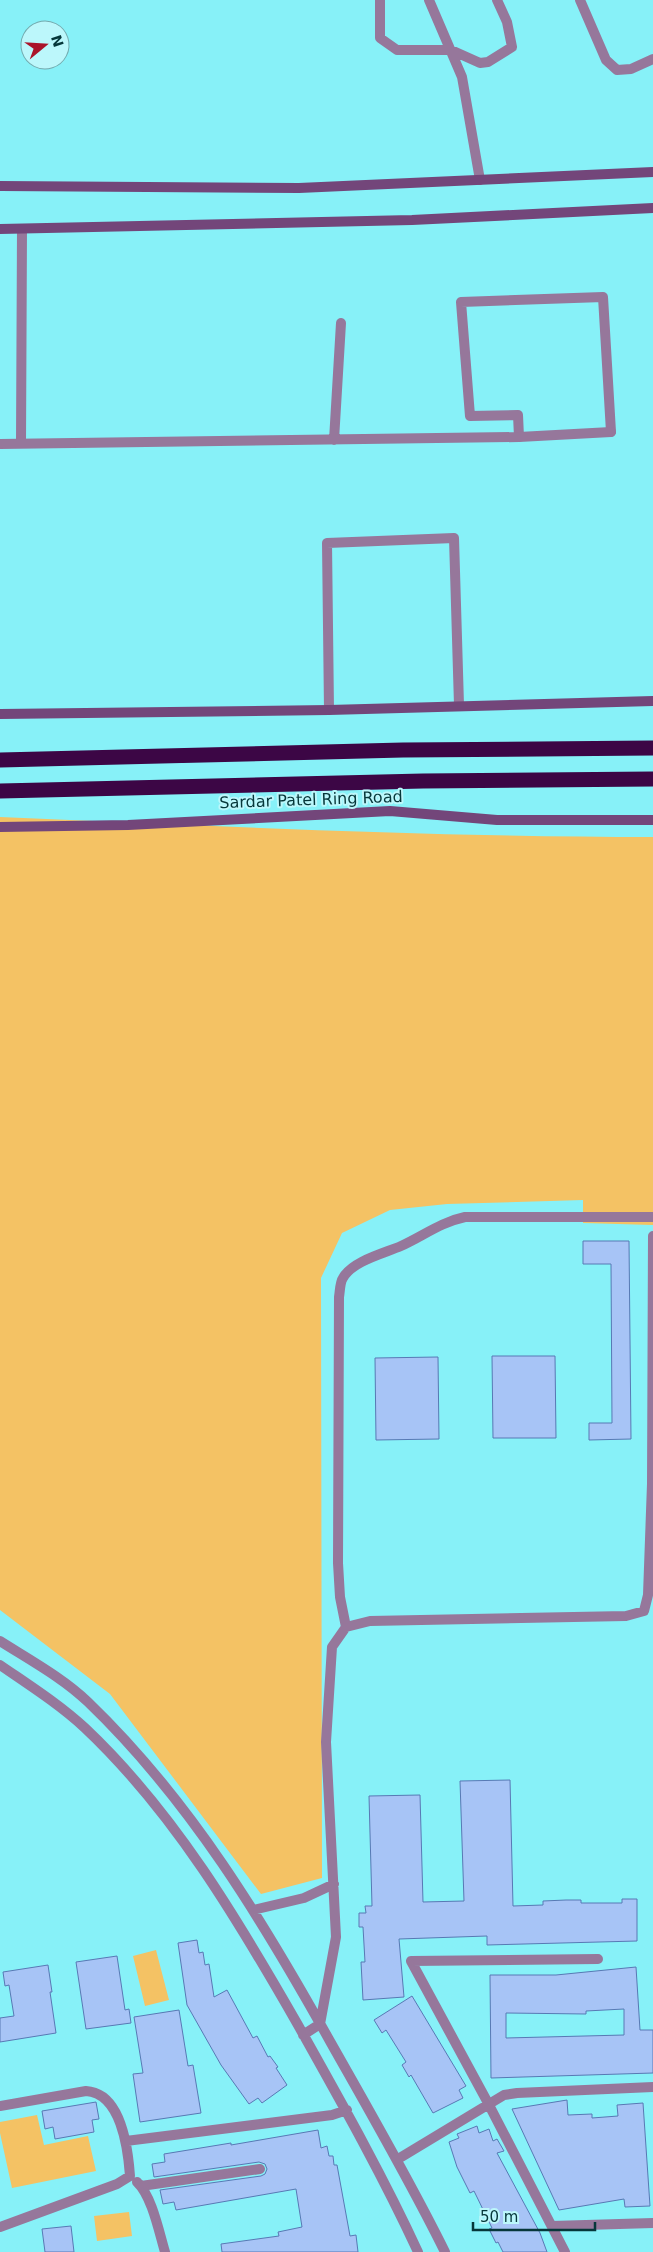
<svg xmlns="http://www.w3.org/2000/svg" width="653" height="2252" font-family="'DejaVu Sans',sans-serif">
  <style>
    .green { fill: #f4c264 }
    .building { fill: #a7c4f6; stroke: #5879b4; fill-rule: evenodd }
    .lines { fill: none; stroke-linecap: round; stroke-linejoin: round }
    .lane { stroke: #96779b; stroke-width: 10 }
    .street { stroke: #96779b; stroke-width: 10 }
    .secondary { stroke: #73467a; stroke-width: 10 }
    .highway { stroke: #3c0645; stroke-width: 15 }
    .labels { text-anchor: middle; stroke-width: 4; stroke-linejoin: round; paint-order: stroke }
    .street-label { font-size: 16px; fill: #06373a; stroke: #bcf7fb }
  </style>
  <rect width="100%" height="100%" fill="#87f1f8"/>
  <path class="green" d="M0 817C218 826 435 837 653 837V1225L583 1223V1200L447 1204 390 1210 342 1233 321 1278 322 1878 261 1894 110 1694 0 1610Z
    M156 1950 169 2000 145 2006 133 1956Z
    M37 2115 44 2145 88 2136 96 2171 12 2188 0 2133V2122Z
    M129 2212 132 2236 97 2241 94 2216Z"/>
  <path class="building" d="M583 1241H629L631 1439 589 1440V1423H612L611 1264H583Z
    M492 1356H555L556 1438H493Z
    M438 1357 439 1439 376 1440 375 1358Z
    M510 1780 513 1906 543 1905V1901L566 1900H581V1903H622V1899H637V1941L487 1945V1936L399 1939 404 1997 363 2000 361 1962H365L363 1927H359V1913H366L365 1906H372L369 1796 420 1795 423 1902 464 1901 460 1781Z
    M197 1940 199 1953 203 1952 205 1965 209 1964 214 1997 227 1990 253 2038 257 2036 268 2057 270 2056 278 2067 276 2068 287 2085 262 2103 258 2098 249 2104 221 2065 187 2005 178 1943Z
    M117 1956 125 2010 129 2009 131 2023 86 2029 76 1962Z
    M48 1965 52 1992H50L56 2033 0 2042V2018L14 2016 9 1985 5 1986 3 1972Z
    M636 1967 640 2030H653V2073L491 2078 490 1975H556ZM624 2009V2035L506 2038V2013L586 2014V2011Z
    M412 1996 466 2086 459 2090 463 2098 433 2113 411 2075 409 2077 402 2065 406 2062 386 2030 382 2033 374 2020Z
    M179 2010 188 2066 193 2065 201 2113 140 2122 133 2074 143 2073 134 2017Z
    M567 2100 568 2115 592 2114V2118L618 2116 617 2105 643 2103 650 2206 625 2207 624 2199 559 2210 512 2109Z
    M96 2102 99 2119 92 2120 94 2132 55 2139 53 2127 45 2129 42 2111Z
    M477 2126 479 2133 489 2129 493 2141 497 2139 504 2151 497 2153 540 2233 547 2252H503L498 2242 496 2243 489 2229 492 2228 474 2191 470 2193 457 2167 449 2142 459 2138 457 2134Z
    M318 2130 321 2148 327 2146 329 2156H333L334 2165H337L350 2236 356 2235 358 2252H222L221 2244 279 2236 278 2232 302 2227 296 2189 176 2210 174 2202 163 2204 160 2190 261 2176 265 2174 267 2169 265 2164 259 2162 154 2177 152 2164 165 2162 164 2154 231 2143V2145Z
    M71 2226 74 2252H45L42 2229Z"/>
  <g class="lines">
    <path class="lane" d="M519 437 518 415 470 416 461 302 603 297 611 432"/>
    <path class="street" d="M380 0V38L397 50H451L480 63 488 62 512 47 507 22 497 0
      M429 0 462 77 480 180
      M580 0 606 60 617 70 631 69 653 59
      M334 440 341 323
      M0 444 519 437 611 432
      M21 444 22 229
      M329 710 327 543 454 538 459 705
      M346 1627 340 1597 338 1563 339 1297C340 1291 340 1282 343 1278 352 1261 385 1253 401 1246 423 1236 441 1222 465 1217H653
      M0 1641C30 1660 63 1678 88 1702 190 1800 263 1921 331 2043 370 2112 410 2181 445 2252
      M0 1665C29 1685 59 1704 85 1728 174 1812 238 1920 298 2025 340 2100 382 2174 418 2252
      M253 1910 304 1898 334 1884
      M303 2035 320 2024 336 1937 326 1742 332 1647 346 1627 370 1621 626 1616 644 1611 648 1595 652 1484 653 1236
      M0 2106 86 2091C121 2093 128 2148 130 2176L117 2184 0 2227
      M126 2141 332 2115 347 2110
      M398 2159 504 2095 517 2093 653 2087
      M137 2182C152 2196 159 2232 165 2252
      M141 2186 260 2169
      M552 2226 653 2223
      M565 2252 488 2103 411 1961 598 1959"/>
    <path class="secondary" d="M0 186 299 188 653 172
      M0 229 412 220 653 208
      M0 714 329 710 653 701
      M0 827 128 825 390 811 497 820H653"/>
    <path class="highway" d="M0 760 403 750 653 748
      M0 791 423 781 653 779"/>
  </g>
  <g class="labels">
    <g class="street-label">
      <text transform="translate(311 799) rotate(-2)" y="6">Sardar Patel Ring Road</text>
    </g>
  </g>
  <g transform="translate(45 45) rotate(72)"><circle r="24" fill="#bcf7fb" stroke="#73aaae"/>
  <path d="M0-4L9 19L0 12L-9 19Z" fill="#aa142a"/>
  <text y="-8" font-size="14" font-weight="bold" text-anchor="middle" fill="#06373a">N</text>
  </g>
  <path d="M473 2222v8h122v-8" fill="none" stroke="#06373a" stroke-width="2.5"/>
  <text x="480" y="2222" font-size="15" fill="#06373a" stroke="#bcf7fb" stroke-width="4" paint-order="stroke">50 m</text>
</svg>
